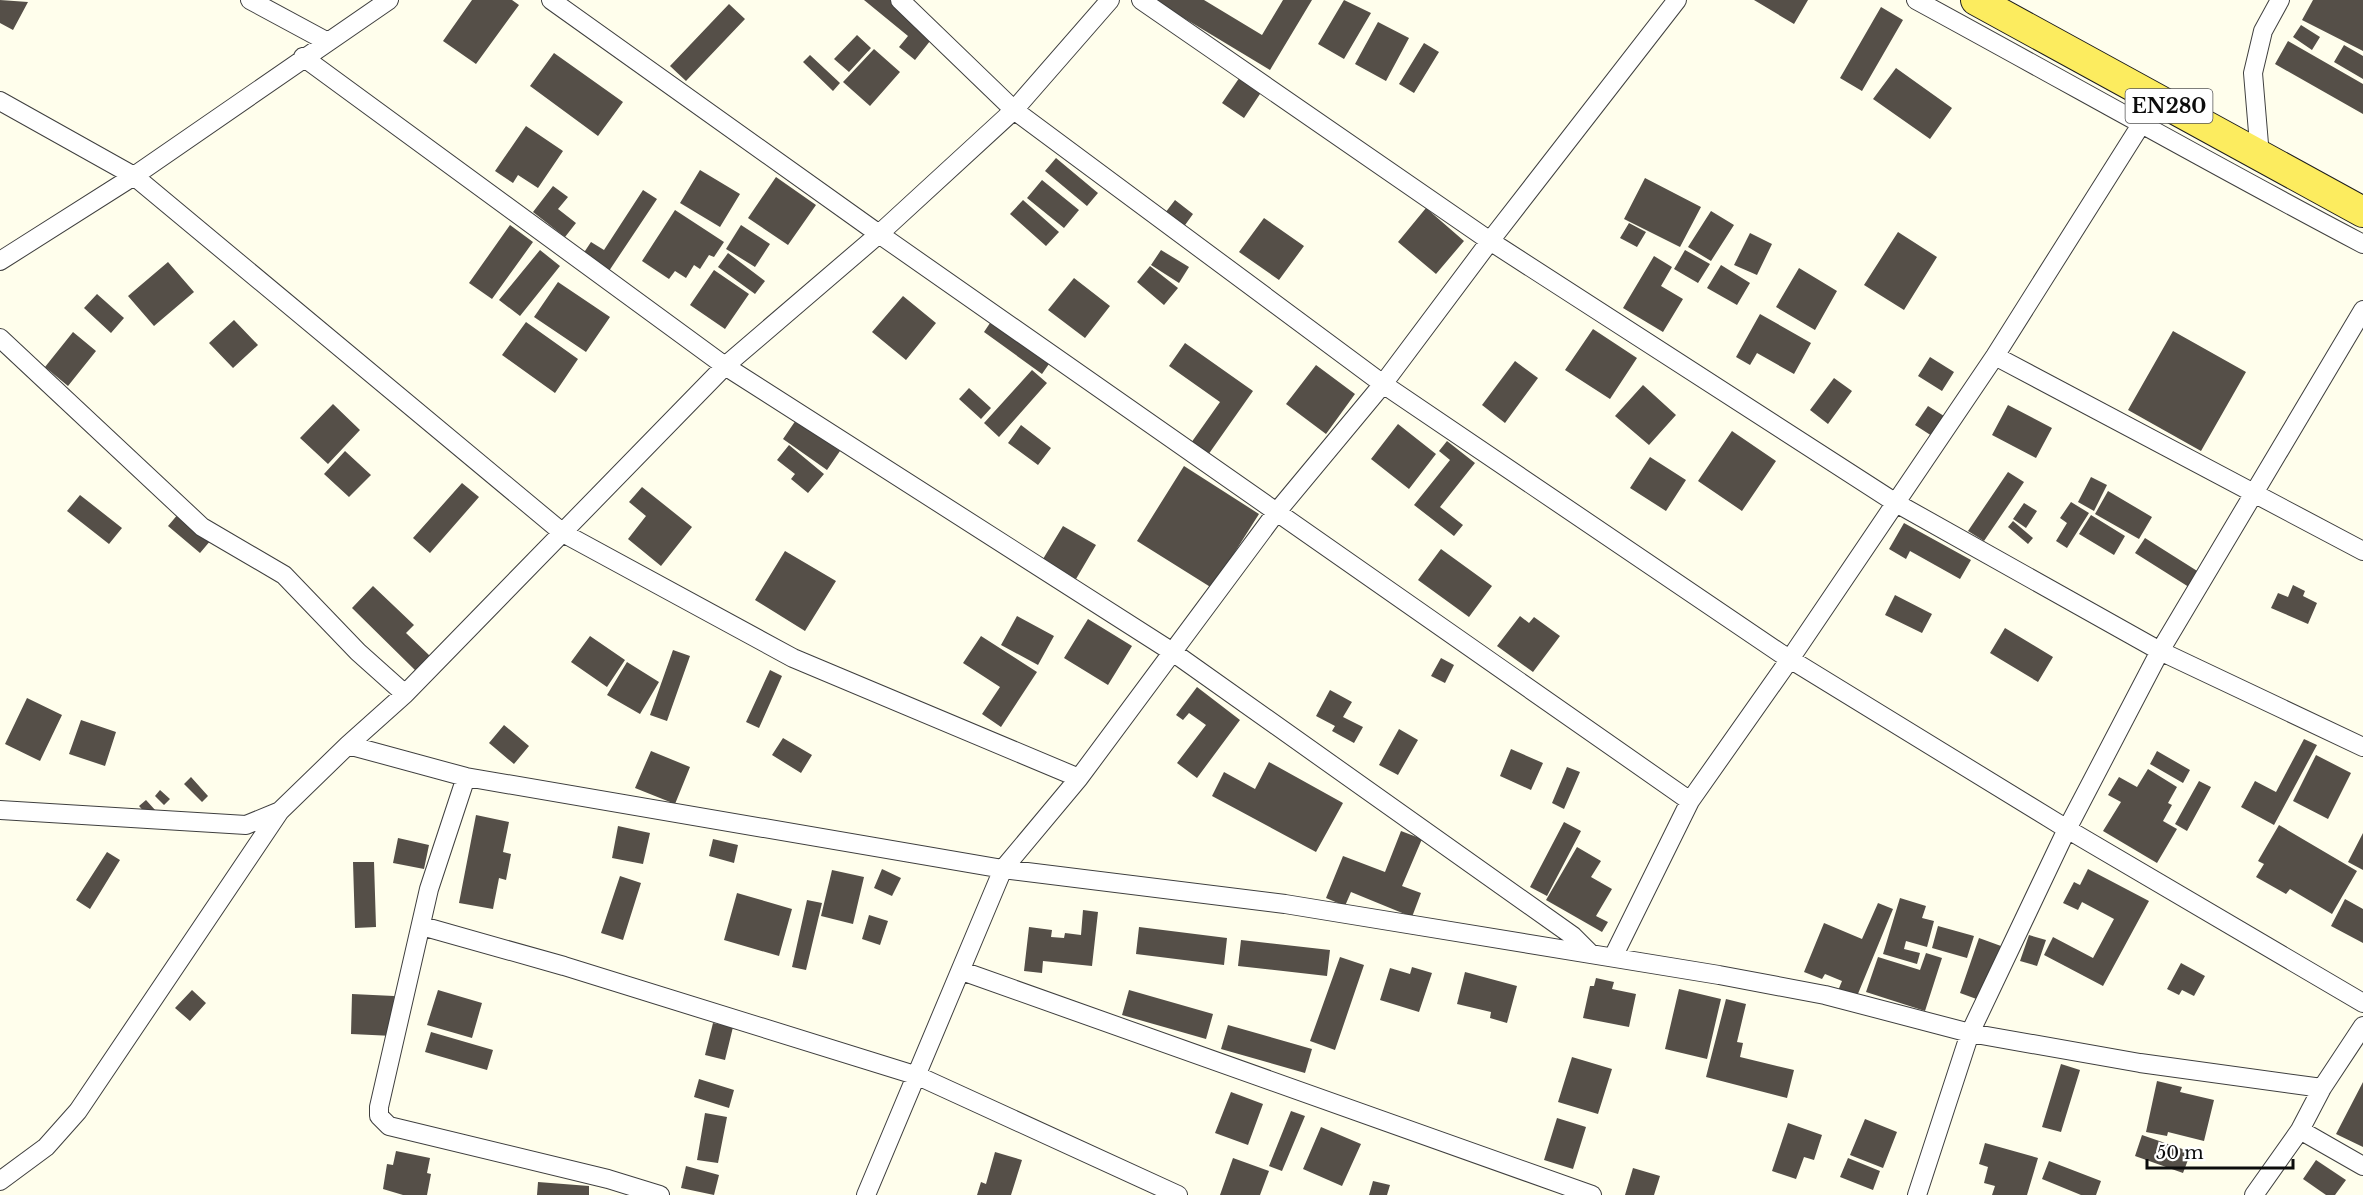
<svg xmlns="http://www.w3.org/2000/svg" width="2363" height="1195" font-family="'Libre Baskerville',serif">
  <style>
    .building { fill: #554f48 }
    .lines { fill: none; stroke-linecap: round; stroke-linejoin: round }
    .street-casing { stroke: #3f3f3f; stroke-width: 20 }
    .primary-casing { stroke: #1d1d1d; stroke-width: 32 }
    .street { stroke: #fff; stroke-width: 18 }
    .primary { stroke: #fcec5f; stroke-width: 30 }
    .labels { text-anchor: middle; stroke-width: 6; stroke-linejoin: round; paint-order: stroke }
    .shield { fill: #fff; stroke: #555; stroke-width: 1.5 }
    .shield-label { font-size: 20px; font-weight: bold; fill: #0c0c0c }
  </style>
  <rect width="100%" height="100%" fill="#fffeec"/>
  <path class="building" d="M0 0 28 2 13 30 0 23Z
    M472 0H512L519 5 476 64 443 41Z
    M864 0H890L934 36 915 60 899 47 908 36Z
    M1154 0H1204L1262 35 1283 0H1312L1270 70Z
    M1344 0 1371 13 1344 59 1318 44Z
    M1754 0H1808L1794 24Z
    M2313 0H2363V51L2302 20Z
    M729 4 745 19 686 81 670 66Z
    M1881 7 1903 20 1862 91 1840 78Z
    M1378 22 1409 38 1386 81 1355 64Z
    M2301 25 2320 37 2312 50 2293 37Z
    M857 35 871 48 849 72 834 59Z
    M2288 41 2363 84V114L2275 64Z
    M1424 43 1439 52 1414 93 1399 84Z
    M2344 45 2363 56V79L2334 62Z
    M874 49 900 72 870 106 843 82Z
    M554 53 623 102 598 136 530 86Z
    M810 55 840 83 833 91 803 62Z
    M1896 68 1952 108 1930 139 1873 99Z
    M1244 71 1266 85 1244 118 1222 103Z
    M526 126 563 151 538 188 518 175 513 183 495 171Z
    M1056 158 1098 193 1087 206 1045 171Z
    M700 170 740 194 720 227 680 203Z
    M776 177 816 205 788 245 748 218Z
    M1645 178 1701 207 1680 247 1624 219Z
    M1042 180 1079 210 1064 228 1027 198Z
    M553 186 568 197 558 209 576 223 565 237 533 212Z
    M643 190 657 199 607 274 581 257 591 242 604 250Z
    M1023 200 1059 232 1046 246 1010 214Z
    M1175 200 1193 214 1180 232 1162 217Z
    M1426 208 1464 241 1436 274 1398 242Z
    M675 210 724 242 714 257 709 255 700 269 694 265 686 278 675 271 669 279 642 261Z
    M1711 211 1734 225 1711 261 1688 247Z
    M1264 218 1304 246 1279 280 1239 252Z
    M1629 223 1646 232 1637 247 1620 238Z
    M510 225 533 242 492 299 469 283Z
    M741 225 770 244 755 267 726 249Z
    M1898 232 1937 257 1904 310 1864 285Z
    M1750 233 1772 244 1757 275 1734 265Z
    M540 250 560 266 520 316 499 300Z
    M1161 250 1189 267 1179 283 1151 265Z
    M1685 250 1710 264 1698 283 1674 269Z
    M728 253 765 281 755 294 718 267Z
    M1654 256 1672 267 1661 286 1683 299 1663 332 1623 308Z
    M168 262 194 292 154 326 128 296Z
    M1721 265 1750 283 1737 305 1707 288Z
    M1150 266 1178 288 1164 305 1137 282Z
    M1799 268 1837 291 1815 330 1776 307Z
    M714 270 749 294 725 329 690 305Z
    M1074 278 1110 306 1085 338 1048 310Z
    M558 282 610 317 586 352 534 317Z
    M97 294 124 318 111 333 84 308Z
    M903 296 936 323 906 360 872 332Z
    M1760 314 1811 343 1794 374 1757 353 1750 365 1736 357Z
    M234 320 258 345 233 368 209 343Z
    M992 320 1051 361 1042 374 984 332Z
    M526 322 578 359 555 393 502 355Z
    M1593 329 1637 358 1610 399 1565 370Z
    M2173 331 2246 372 2201 451 2128 410Z
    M73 332 96 351 68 386 45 367Z
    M1185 343 1253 391 1208 455 1191 443 1220 402 1169 366Z
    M1930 357 1954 372 1942 391 1918 376Z
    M1515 361 1538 378 1505 423 1482 405Z
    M1316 365 1355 394 1326 434 1286 404Z
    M1032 370 1047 383 999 437 984 423Z
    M1834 378 1852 391 1828 424 1810 410Z
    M1643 385 1676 415 1649 445 1615 416Z
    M969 388 991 408 981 419 959 399Z
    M333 404 360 430 328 464 300 438Z
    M2008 405 2052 428 2036 458 1992 435Z
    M1928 406 1944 416 1932 436 1915 425Z
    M796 420 840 451 827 470 783 439Z
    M1398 424 1436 454 1409 489 1371 459Z
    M1021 425 1051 448 1038 465 1008 443Z
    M1732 431 1776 461 1742 511 1698 481Z
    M1447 441 1475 463 1440 507 1463 525 1454 536 1414 505 1450 460 1439 451Z
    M789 445 824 474 808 493 791 479 795 474 777 460Z
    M345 451 371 475 349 497 324 474Z
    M1650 457 1686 480 1666 511 1630 488Z
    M1184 466 1259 514 1212 588 1137 541Z
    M2008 472 2024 482 1984 541 1968 531Z
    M2091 477 2107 485 2094 511 2078 502Z
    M462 483 479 497 430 553 413 538Z
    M642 487 692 527 661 566 628 539 646 516 629 502Z
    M2108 491 2152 517 2139 539 2095 514Z
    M80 495 122 528 109 544 67 511Z
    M2071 502 2089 513 2067 548 2056 541 2067 523 2060 518Z
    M2024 503 2037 511 2026 528 2013 519Z
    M179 513 211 540 200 553 168 526Z
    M2091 515 2125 536 2114 555 2079 534Z
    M2013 521 2033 538 2028 544 2008 527Z
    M1904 523 1971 560 1960 579 1910 551 1906 559 1889 549Z
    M1063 526 1096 545 1076 579 1043 559Z
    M2145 538 2202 574 2192 589 2135 553Z
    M1441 549 1492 586 1469 617 1418 580Z
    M785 551 836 581 805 631 755 600Z
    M2293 585 2305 591 2303 596 2317 603 2308 624 2271 608 2278 593 2288 597Z
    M373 586 414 625 406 633 430 656 416 671 352 608Z
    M1895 595 1932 614 1922 633 1885 615Z
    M1017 616 1054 636 1038 665 1001 645Z
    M1520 616 1529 623 1534 617 1560 636 1533 672 1497 646Z
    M1088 619 1132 646 1108 685 1064 658Z
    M2005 628 2053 657 2038 682 1990 653Z
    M590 636 625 660 607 687 571 662Z
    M981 636 1037 672 1001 727 982 714 1000 687 963 663Z
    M673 650 690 656 667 721 650 715Z
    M1441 658 1454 665 1445 683 1431 676Z
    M627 662 659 682 640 714 607 695Z
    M770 670 782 676 759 728 746 722Z
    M1197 687 1240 720 1197 778 1177 763 1206 725 1189 713 1183 720 1176 715Z
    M1330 690 1352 702 1343 717 1363 727 1354 743 1332 731 1335 726 1316 716Z
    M27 698 62 715 40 761 5 744Z
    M81 720 116 732 105 766 69 754Z
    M504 725 529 746 514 764 489 743Z
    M1399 729 1418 740 1398 775 1379 765Z
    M783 738 812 755 801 773 772 755Z
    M2304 739 2317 745 2274 825 2241 807 2255 781 2276 792Z
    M1511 749 1543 763 1531 790 1500 776Z
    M651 751 690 767 675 804 635 788Z
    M2157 751 2190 770 2183 783 2150 764Z
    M2316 755 2351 773 2328 819 2293 801Z
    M1269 762 1343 803 1316 852 1212 796 1224 772 1255 789Z
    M1567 767 1580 772 1564 809 1552 803Z
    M2148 769 2177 787 2168 803 2172 805 2163 821 2177 829 2157 863 2103 831 2121 802 2108 795 2119 777 2137 787Z
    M191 777 208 796 202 802 184 784Z
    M2199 781 2211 787 2187 831 2175 824Z
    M160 790 170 799 164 805 155 796Z
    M146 800 156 811 149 817 139 806Z
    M476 815 509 822 503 852 511 854 506 880 499 878 493 909 459 903Z
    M1564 822 1581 831 1547 896 1530 887Z
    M2279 825 2357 871 2332 914 2290 889 2286 894 2256 877 2264 864 2258 861Z
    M618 826 650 833 643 864 612 858Z
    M1401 831 1422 839 1402 886 1421 893 1412 917 1351 892 1345 906 1326 898 1343 856 1385 872Z
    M2363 833V870L2348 862Z
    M398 838 429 845 424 869 393 863Z
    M713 839 738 845 734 863 709 856Z
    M1577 847 1601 861 1591 877 1612 889 1596 916 1608 922 1602 932 1546 900Z
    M107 852 120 860 90 909 76 900Z
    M353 862H374L376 927 355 928Z
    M882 869 901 878 892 896 874 888Z
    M2088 869 2149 901 2103 986 2044 955 2053 937 2093 958 2114 919 2082 902 2078 910 2063 903 2074 882 2080 885Z
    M832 870 864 877 853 924 821 916Z
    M620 876 641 883 623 940 601 933Z
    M737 893 792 909 779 956 724 940Z
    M1900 898 1926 906 1922 918 1934 921 1927 947 1906 941 1904 949 1920 953 1917 964 1883 954Z
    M2345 899 2363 909V943L2331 926Z
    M807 900 822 903 806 970 792 967Z
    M1878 903 1893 909 1855 1001 1837 993 1842 981 1825 974 1822 979 1804 972 1824 923 1862 939Z
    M1083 910 1098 912 1092 966 1043 961 1042 973 1024 971 1029 927 1052 930 1051 937 1064 938 1065 933 1081 935Z
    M869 915 888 921 880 945 862 939Z
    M1938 926 1974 936 1967 958 1932 948Z
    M1139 927 1227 938 1224 965 1136 954Z
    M2029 935 2046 940 2037 966 2020 961Z
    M1979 938 2001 946 1982 1001 1960 993Z
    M1241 940 1330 950 1327 976 1238 966Z
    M1926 953 1942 958 1925 1011 1866 992 1878 957 1920 970Z
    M1340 957 1364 965 1335 1050 1310 1041Z
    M2181 963 2205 976 2194 996 2182 990 2179 995 2167 989Z
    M1412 967 1432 973 1419 1012 1380 1000 1390 968 1410 974Z
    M1465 972 1517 986 1507 1023 1490 1018 1491 1012 1457 1004Z
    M1596 978 1614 982 1612 989 1636 994 1629 1027 1583 1018 1590 986H1594Z
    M1679 989 1721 999 1707 1059 1665 1049Z
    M192 990 206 1003 190 1021 175 1008Z
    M438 990 482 1003 472 1038 427 1025Z
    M1129 990 1213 1014 1206 1039 1122 1015Z
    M352 994 394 996 393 1036 351 1034Z
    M1726 999 1746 1004 1737 1042 1743 1043 1740 1057 1794 1070 1787 1098 1706 1077Z
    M713 1023 733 1027 725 1060 705 1055Z
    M1228 1025 1312 1049 1305 1073 1221 1049Z
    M431 1032 493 1050 487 1070 425 1052Z
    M1572 1057 1612 1069 1598 1114 1558 1102Z
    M2061 1064 2080 1070 2061 1132 2042 1127Z
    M699 1079 734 1090 729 1108 694 1097Z
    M2157 1081 2182 1087 2180 1092 2214 1100 2204 1141 2168 1132 2167 1136 2146 1132Z
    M2363 1082V1147L2336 1134Z
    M1231 1092 1263 1104 1248 1145 1215 1133Z
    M1291 1111 1305 1116 1282 1171 1269 1166Z
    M705 1113 727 1117 718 1163 697 1160Z
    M1557 1118 1586 1127 1573 1169 1544 1160Z
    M1865 1119 1897 1132 1883 1168 1850 1155Z
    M1788 1123 1822 1135 1814 1160 1804 1157 1796 1179 1772 1171Z
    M1321 1127 1361 1144 1342 1186 1303 1169Z
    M2142 1135 2191 1152 2183 1173 2135 1156Z
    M1985 1143 2038 1158 2027 1195H1992L1995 1186 1984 1183 1988 1167 1979 1164Z
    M396 1151 430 1158 427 1173 431 1174 427 1195H403L383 1189 387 1164 393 1165Z
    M995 1152 1022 1160 1011 1195H977L981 1182 986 1184Z
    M1233 1158 1269 1171 1260 1195H1220Z
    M1848 1158 1880 1171 1873 1190 1840 1177Z
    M2316 1160 2346 1180 2335 1195H2326L2303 1179Z
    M2049 1161 2101 1181 2096 1195H2081L2042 1179Z
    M686 1166 719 1175 714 1195 681 1188Z
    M1633 1168 1660 1176 1654 1195H1625Z
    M1373 1181 1390 1185 1387 1195H1369Z
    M538 1182 589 1186V1195H537Z"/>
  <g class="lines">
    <g class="street-casing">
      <path id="street" d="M250 0 326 41
        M551 0 879 234 725 366 405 694 348 745 466 777 1003 869 1285 904 1719 975 1825 995 1970 1033 2140 1063 2322 1088
        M900 0 1014 110 1383 384 1780 653 2067 829 2363 1003
        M1110 0 1014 110 879 234 1690 801
        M1141 0 1490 241 1896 503 2160 651 2363 747
        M1916 0C2065 81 2213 165 2363 244
        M303 57 725 366 1174 653 1573 936 1591 954
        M0 101 134 176 563 533 793 658 1079 778
        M2260 156 2253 73 2263 31 2280 0
        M0 261 134 176 389 0
        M0 338 202 527 284 575 358 652 405 694
        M1995 356 2363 551
        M466 777 429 889 379 1107V1116L389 1126 608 1179 660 1195
        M0 810 246 825 280 811 348 745
        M422 926 564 966 918 1076 1178 1195
        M1613 957 1690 801 1790 659 1995 356 2142 123
        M962 971 1592 1195
        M2300 1130 2363 1166
        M0 1181 46 1147 78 1111 280 811
        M866 1195 1003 869 1079 778 1275 514 1383 384 1490 241 1677 0
        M1917 1195 1970 1033 2067 829 2160 651 2363 310
        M2254 1195 2300 1130 2322 1088 2363 1026"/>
    </g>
    <g class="primary-casing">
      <path id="primary" d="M1976 0 2363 212"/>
    </g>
    <use href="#street" class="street"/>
    <use href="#primary" class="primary"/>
  </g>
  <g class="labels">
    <rect class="shield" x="2125.5" y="89" width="87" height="34" rx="4.5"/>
    <g class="shield-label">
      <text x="2169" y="113">EN280</text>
    </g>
  </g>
  <path d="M2147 1159v9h146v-9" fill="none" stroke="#0c0c0c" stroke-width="3"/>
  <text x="2156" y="1159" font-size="18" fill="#0c0c0c" stroke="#ffffff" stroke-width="4.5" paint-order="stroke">50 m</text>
</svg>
